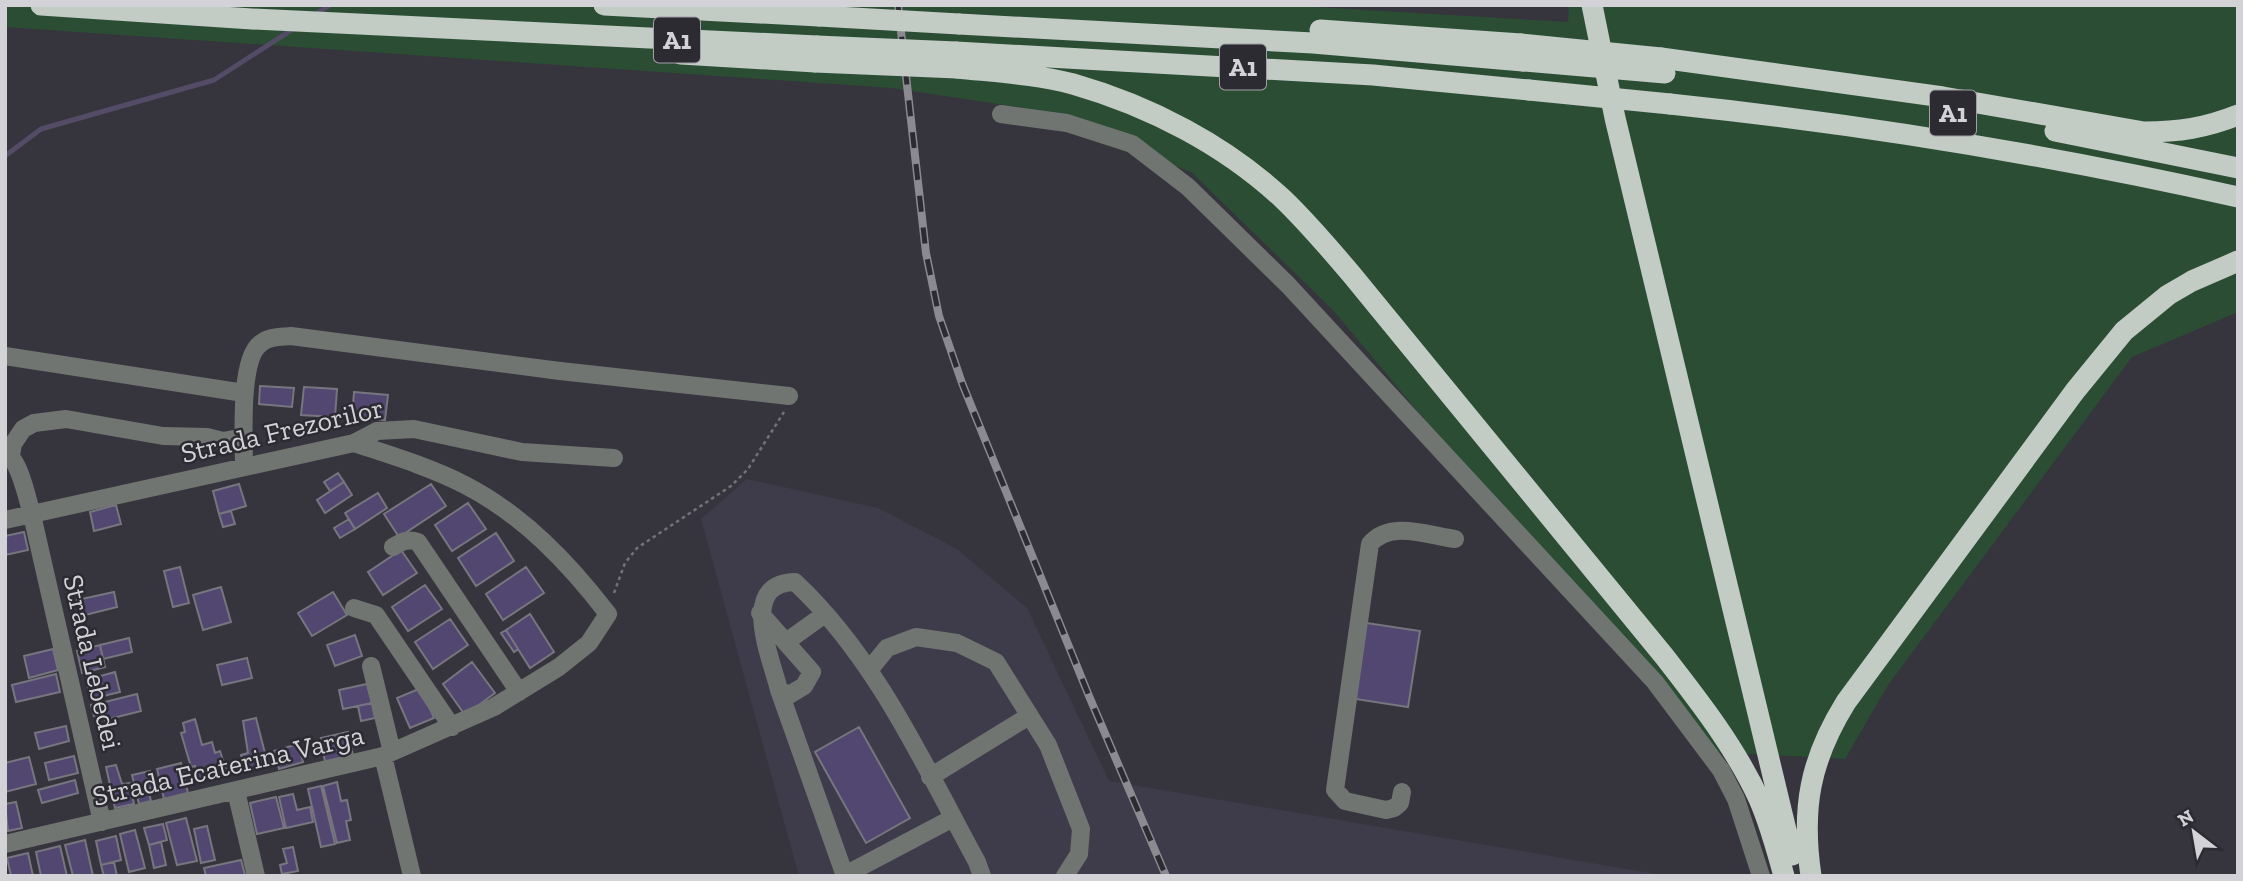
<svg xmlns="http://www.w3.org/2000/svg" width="2243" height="881" font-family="'Zilla Slab',serif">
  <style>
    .built { fill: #3e3c4a }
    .green { fill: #2b4d34 }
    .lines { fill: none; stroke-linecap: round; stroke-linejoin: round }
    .stream { stroke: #544b66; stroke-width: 5 }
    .building { fill: #514771; stroke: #77757e; stroke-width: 2 }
    .path { stroke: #737279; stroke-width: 2.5; stroke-dasharray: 3.5 3.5; stroke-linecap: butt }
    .minor { stroke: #717572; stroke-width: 18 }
    .highway { stroke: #c2cbc4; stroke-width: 21 }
    .rail-casing { stroke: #8b8a90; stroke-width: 8 }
    .rail { stroke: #2c2b32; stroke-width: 5; stroke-dasharray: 16; stroke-linecap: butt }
    .highway-bridge { stroke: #c2cbc4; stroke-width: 21 }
    .labels { text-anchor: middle; stroke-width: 5; stroke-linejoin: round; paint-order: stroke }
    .shield { fill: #2c2b32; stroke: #a1a0a6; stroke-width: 2 }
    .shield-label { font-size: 26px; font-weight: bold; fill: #d3d2d7 }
    .street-label { font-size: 28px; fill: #d3d2d7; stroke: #2c2b32 }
  </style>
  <rect width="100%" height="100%" fill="#36353d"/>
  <path class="built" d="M747 479 878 508 957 549 1027 608 1109 781 1668 876H799L701 519Z"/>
  <path class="green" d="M5 5H1281L1568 22 1569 5H2238V312L2132 357 1888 685 1845 759 1701 751 1333 310 1191 172 1024 108 892 88 5 27Z"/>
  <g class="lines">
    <path class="stream" d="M316 14 330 5
      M5 156 41 129 214 80 293 29"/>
  </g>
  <path class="building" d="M260 386 294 388 292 407 259 404Z
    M304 387 337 389 335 417 301 415Z
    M354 392 388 395 385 420 352 418Z
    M338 473 344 482 330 491 324 482Z
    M344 482 352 495 325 513 317 500Z
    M239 484 246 506 219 514 213 491Z
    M431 484 446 506 399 537 384 514Z
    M378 493 387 508 355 529 345 513Z
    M468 503 486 529 452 551 435 525Z
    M116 505 121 524 94 531 90 512Z
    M231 511 235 524 223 527 219 514Z
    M349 519 355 529 340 538 334 528Z
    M24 532 28 550 5 555V536Z
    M496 533 514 561 476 586 458 558Z
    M401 550 417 573 383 595 368 572Z
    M180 567 189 603 173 607 164 571Z
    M526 567 544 593 503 620 486 594Z
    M425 585 442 609 408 631 392 607Z
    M221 587 231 622 203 630 193 595Z
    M114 592 117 607 81 616 77 600Z
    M333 592 347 615 312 636 298 613Z
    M530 614 554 652 530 668 506 630Z
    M450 619 468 645 433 669 415 642Z
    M1360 622 1420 631 1408 707 1349 698Z
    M506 630 518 649 514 652 501 633Z
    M355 635 362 656 335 666 327 645Z
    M129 638 132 652 103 659 100 645Z
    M100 645 105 667 82 673 77 651Z
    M53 649 58 670 29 678 24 656Z
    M247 658 252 678 222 685 217 665Z
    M472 662 495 693 465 715 443 684Z
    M115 672 120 692 91 699 86 680Z
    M56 674 60 692 16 702 12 685Z
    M367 684 372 703 343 709 339 690Z
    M421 688 434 718 410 728 397 698Z
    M137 694 141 711 105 720 101 703Z
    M101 703 104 713 94 716 91 705Z
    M372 703 375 718 361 721 358 706Z
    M256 718 268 765 245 770 241 755 248 753 243 721Z
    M195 719 202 745 212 742 215 753 220 751 227 773 199 781 195 766 191 767 181 733 185 732 183 723Z
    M66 726 69 741 39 749 35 733Z
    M859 727 910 818 866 843 815 752Z
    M348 732 353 756 325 762 321 738Z
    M298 744 303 762 279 769 274 751Z
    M74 756 78 773 49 780 45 763Z
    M29 757 36 784 5 792V763Z
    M181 763 188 793 164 799 157 769Z
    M116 765 122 784 130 783 134 804 115 808 106 767Z
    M150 771 154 787 148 789 151 801 139 804 132 775Z
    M75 780 78 793 42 803 38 790Z
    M337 782 341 801 347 800 351 820 346 821 350 840 337 843 323 786Z
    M321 786 335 844 321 847 308 789Z
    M293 794 297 810 310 807 313 822 286 828 279 797Z
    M276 797 284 828 257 834 250 803Z
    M16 802 22 828 8 831 5 804Z
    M186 818 197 861 177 865 166 823Z
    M163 824 167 840 149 845 144 828Z
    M207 826 215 860 201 863 194 829Z
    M135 830 145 868 129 872 120 834Z
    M116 836 121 860 101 865 96 841Z
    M85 840 93 876H73L65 845Z
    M161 842 166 865 154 868 149 845Z
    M60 846 67 876H41L36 852Z
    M293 847 298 871 282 874 280 865 287 863 283 849Z
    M28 853 33 876H11L7 858Z
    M241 860 245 875 206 876 204 868Z
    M114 862 117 876H104L101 865Z"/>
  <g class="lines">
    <path class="path" d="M614 593 625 563 637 548 731 486 748 469 784 412"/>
    <path class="minor" d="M1001 114 1067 123 1132 144 1188 187 1288 285 1655 682 1721 770 1736 799 1761 876
      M5 356 244 393
      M5 452C20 460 27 498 32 515L102 822
      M11 455 13 444 23 429 34 423 66 419 163 436 207 437 223 441 244 437
      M244 467C244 440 239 360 260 344 269 336 280 337 291 336L560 371 789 396
      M5 520 354 443 377 431 414 429 522 452 614 458
      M393 547C401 542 408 538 418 542L519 692
      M354 608 376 615 452 727
      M760 613 812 672 804 686 789 695 779 690C771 657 738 583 795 582 877 659 924 765 977 862L982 876
      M786 642 825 614
      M371 666 392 752
      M870 669 887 648 916 637 957 643 996 662 1048 745 1081 829 1079 854 1065 876
      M779 690 845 876
      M383 756 412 876
      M930 777 1029 716
      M236 791 256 876
      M1402 792 1400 803 1394 808 1386 810 1345 801 1335 790 1370 544C1390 520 1427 535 1455 539
      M5 844 383 756 494 707 559 667 589 643 608 614C568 562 523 515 465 485 430 467 390 455 354 443
      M845 875 953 818"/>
    <path class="highway" d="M41 5 252 19 817 46
      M604 5 819 16
      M1592 5 1615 118 1792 855
      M959 24 1313 43 1523 61
      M1320 30 1521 44
      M956 52 1373 75 1529 90
      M681 54 815 62
      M1661 58 1943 97 2144 132C2179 132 2205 128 2238 115
      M957 68C995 72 1036 74 1073 84 1150 106 1225 145 1283 199 1308 223 1330 249 1352 275L1664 656C1699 701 1735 747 1759 799 1770 824 1777 850 1784 876
      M1670 104C1861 124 2051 155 2238 197
      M2055 131 2238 168
      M1811 876C1801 808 1810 760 1846 702L2075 391 2124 331 2168 295 2192 281 2238 261"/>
    <g class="rail-casing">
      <path id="rail" d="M898 5 926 253 939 316 962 383 1089 696 1166 876"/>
    </g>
    <use href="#rail" class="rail"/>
    <path class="highway-bridge" d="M819 16 959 24
      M1521 44 1661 58
      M817 46 956 52
      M1523 61 1665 73
      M815 62 957 68
      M1529 90 1670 104"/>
  </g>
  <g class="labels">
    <g class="shield">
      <rect x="654" y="17.5" width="46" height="45" rx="5"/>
      <rect x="1220" y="44.5" width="46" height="45" rx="5"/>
      <rect x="1930" y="90.5" width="46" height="45" rx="5"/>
    </g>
    <g class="shield-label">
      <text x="677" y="49">A1</text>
      <text x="1243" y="76">A1</text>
      <text x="1953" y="122">A1</text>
    </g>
    <g class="street-label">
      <text transform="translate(282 430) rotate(-13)" y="10">Strada Frezorilor</text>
      <text transform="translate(93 662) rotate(77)" y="10">Strada Lebedei</text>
      <text transform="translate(228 765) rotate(-13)" y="10">Strada Ecaterina Varga</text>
    </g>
  </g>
  <rect width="2243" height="881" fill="none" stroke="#d3d2d7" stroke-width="14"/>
  <g transform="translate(2194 832) rotate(329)" stroke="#2c2b32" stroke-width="5" paint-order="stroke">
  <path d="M0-5L12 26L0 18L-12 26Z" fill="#d3d2d7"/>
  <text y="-10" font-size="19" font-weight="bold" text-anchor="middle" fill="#d3d2d7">N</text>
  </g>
</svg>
